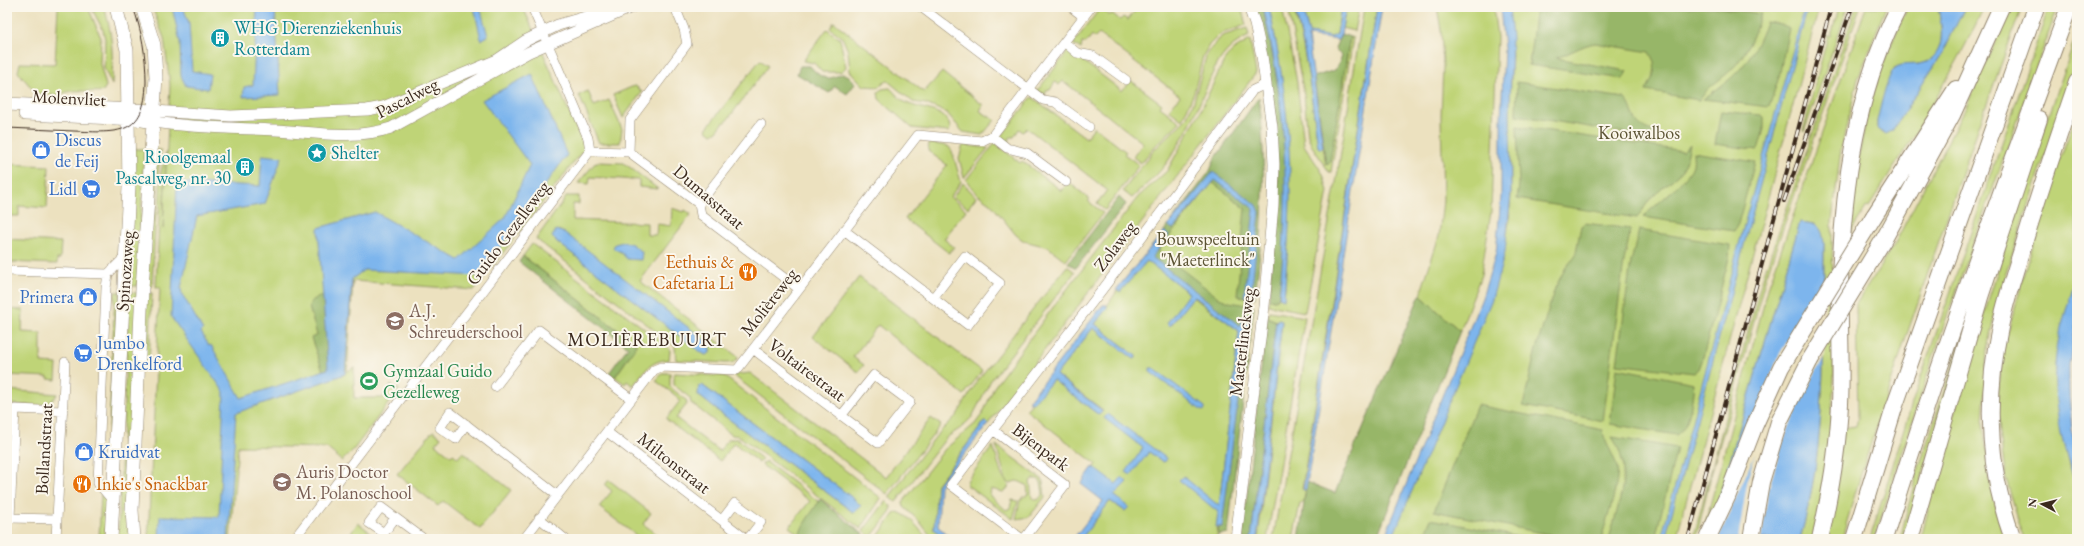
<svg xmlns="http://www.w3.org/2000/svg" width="2084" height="546" font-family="'EB Garamond',serif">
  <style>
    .green { fill: #bfd477; stroke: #7d7f4a; fill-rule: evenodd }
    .forest { fill: #97b668; stroke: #697043 }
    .water { fill: #7db5ed; stroke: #5c7086 }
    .pier { fill: #ece1bf }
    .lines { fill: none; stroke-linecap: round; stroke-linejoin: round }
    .minor-casing { stroke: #94866e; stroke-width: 10 }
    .tertiary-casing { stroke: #94866e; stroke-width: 12 }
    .secondary-casing { stroke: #94866e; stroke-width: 14 }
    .motorway-casing { stroke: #94866e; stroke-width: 18 }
    .minor { stroke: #fff; stroke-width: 9 }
    .tertiary { stroke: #fff; stroke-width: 11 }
    .secondary { stroke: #fff; stroke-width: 13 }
    .motorway { stroke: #fff; stroke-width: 16 }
    .tram { stroke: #3b2a1e; stroke-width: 1 }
    .rail-casing { stroke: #3b2a1e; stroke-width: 4 }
    .rail { stroke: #fbf7ec; stroke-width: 2.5; stroke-dasharray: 8; stroke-linecap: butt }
    .motorway-bridge-casing { stroke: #94866e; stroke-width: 18; stroke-linecap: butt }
    .motorway-bridge { stroke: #fff; stroke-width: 16 }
    .labels { text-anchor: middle; stroke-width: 4; stroke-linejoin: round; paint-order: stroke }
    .culture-label { font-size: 18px; fill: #0d838f; stroke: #fbf7ec; text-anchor: start }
    .street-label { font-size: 18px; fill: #3b2a1e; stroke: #fbf7ec }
    .park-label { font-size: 18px; fill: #5c5434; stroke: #fbf7ec }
    .shop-label { font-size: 18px; fill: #366cbe; stroke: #fbf7ec; text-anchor: start }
    .food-label { font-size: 18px; fill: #c56008; stroke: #fbf7ec; text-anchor: end }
    .education-label { font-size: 18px; fill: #785e54; stroke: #fbf7ec; text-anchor: start }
    .leisure-label { font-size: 18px; fill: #27864d; stroke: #fbf7ec; text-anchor: start }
    .neighbourhood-label { font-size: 19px; letter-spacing: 1px; fill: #3b2a1e; stroke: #fbf7ec }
  </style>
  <rect width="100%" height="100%" fill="#fbf7ec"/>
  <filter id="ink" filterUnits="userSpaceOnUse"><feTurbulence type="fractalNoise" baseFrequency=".025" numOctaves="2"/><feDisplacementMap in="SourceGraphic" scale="8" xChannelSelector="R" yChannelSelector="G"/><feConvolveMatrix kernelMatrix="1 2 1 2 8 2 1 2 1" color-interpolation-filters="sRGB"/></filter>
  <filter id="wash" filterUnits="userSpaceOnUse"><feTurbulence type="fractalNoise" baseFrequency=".012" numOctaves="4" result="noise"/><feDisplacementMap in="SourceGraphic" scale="16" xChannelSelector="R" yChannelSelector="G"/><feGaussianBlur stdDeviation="0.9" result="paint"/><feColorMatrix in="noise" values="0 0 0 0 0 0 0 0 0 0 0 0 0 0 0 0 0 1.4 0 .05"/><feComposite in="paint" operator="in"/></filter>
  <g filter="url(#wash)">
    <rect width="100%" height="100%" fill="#ece1bf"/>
    <path class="green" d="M58 7H88L101 38 100 64 106 86 103 91C88 94 73 86 59 96L36 93 18 72 20 63 55 64Z
      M91 7H104C113 33 113 58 112 85L104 68 105 39 103 30Z
      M152 7H523L585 148 474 290 353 281 347 372 354 367V398H383L391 385 398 389 397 390 399 389 354 449 342 461 327 448 238 446 230 539H148L160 287H156L161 172 166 152 163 229 170 85 164 38Z
      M1101 7 1107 9 1106 12 1108 15 1113 14 1120 20 1123 17 1128 20 1138 7H1241L1246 25 1220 34 1209 45 1203 56 1194 93 1182 120 1169 110 1180 96 1099 34 1095 38 1092 35 1086 43H1082L1081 49 1073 44Z
      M1269 7H1282L1297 82 1304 145 1323 174 1328 191 1305 312 1268 305 1269 299 1275 300 1279 297 1284 299C1293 196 1291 108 1269 7Z
      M1288 7H1293C1307 53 1312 99 1318 147L1321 149 1323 147 1326 164 1330 161 1350 37 1353 38 1331 172H1329L1312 146 1308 136 1304 95Z
      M1302 7H1341L1337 34 1332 37 1309 33Z
      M1346 7H1359L1354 31 1342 28Z
      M1364 7H1377L1302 489 1306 490 1303 503H1300L1293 539H1273L1338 171Z
      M1437 7H1493L1497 37 1491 212 1481 275 1460 331 1420 295 1439 236 1443 200 1441 116 1443 66 1441 30Z
      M1508 7 1819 8 1676 539H1389L1499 273 1509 223 1511 194 1510 104 1512 55Z
      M1839 7H1848L1804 132 1803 131 1828 35 1831 36Z
      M1856 7H1860L1765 280 1729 414 1714 463 1696 539H1693L1761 283Z
      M1866 7H1886L1858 79 1841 149 1832 221 1834 380 1829 453 1813 539H1800C1828 443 1823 342 1824 243L1815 224 1800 222 1707 539H1701L1769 285Z
      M1908 7H1938C1942 27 1948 59 1919 64 1910 65 1902 64 1894 68L1877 121V128L1892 131 1942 54 1965 7H1984C1952 77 1910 142 1869 207L1867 206 1845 241C1852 204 1856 167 1864 130 1873 88 1889 46 1908 7Z
      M2011 7H2022C1981 118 1942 231 1904 343 1883 408 1860 473 1842 539H1825L1843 428 1856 426 1858 418 1856 304 1894 245 1966 107Z
      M2049 7H2058L1940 336 1874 539H1870L1913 400Z
      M834 22 924 92 942 72 983 105 980 111 995 120 982 135 963 132 947 113 926 104 913 102 888 81H885L878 87 864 86 850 71 848 51 842 37 830 28Z
      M1247 28 1249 36C1217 50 1212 76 1199 105 1191 123 1181 142 1170 158 1160 174 1145 185 1132 198L1123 191 1154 150 1186 119 1194 101 1207 53 1222 36Z
      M827 29 840 39 846 67 841 72H822L814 63 803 61Z
      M2077 33V62L1999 294 1987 349 1983 424 1991 488 2004 539H1921C1962 367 2021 200 2077 33Z
      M1250 40 1256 73 988 424 985 421 937 484 934 529 945 539H933L920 522 904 507 903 502 945 449 975 424 983 413 994 387 1048 314 1138 197 1167 171 1199 114 1224 61 1232 51Z
      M1069 50 1122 91 1130 80 1162 104 1160 107 1180 122 1154 147 1141 163 1133 157 1143 143 1063 81 1059 85 1055 82 1050 90H1046L1045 95 1037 91Z
      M760 60 768 66 725 123 724 122 717 131 712 134 706 129Z
      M634 86H636L642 92 623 118 613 95Z
      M890 88C895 93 902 102 909 104 923 110 950 110 950 130L948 132 912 128 879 99 878 92 882 89Z
      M588 91 594 106 609 100 622 129 620 143H599L579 95Z
      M1032 97 1086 138 1094 127 1126 152 1124 154 1139 165 1105 210 1097 204 1107 190 1027 128 1023 132 1019 129 1014 137H1010L1009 143 1000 138Z
      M2077 113V273L2055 364 2056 394 2062 436 2069 465 2077 485V539H2026L2019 523 2005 475 1997 405 2003 349 2050 186Z
      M929 143 948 146 952 151 961 182 950 197 966 210 944 239 954 247 949 253 905 219 947 165 928 151Z
      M995 143 1020 163 1022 161 1062 191 1068 182 1090 199 1088 201 1103 213 1066 261 1048 247 1024 241 1016 235 991 204 976 193 966 180Z
      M963 145 988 148 964 178 959 158Z
      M133 149H144L138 286H129Z
      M156 150H161L158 172 152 287H146Z
      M596 162 624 163 658 189 639 187V180L590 177 589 184 578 183Z
      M7 164 49 166 47 208 19 206V216H7Z
      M1215 180 1254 209 1244 295 1247 297 1244 317 1151 257Z
      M963 183 976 197 968 208 953 197Z
      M567 196H579V204H573V220L647 223V235H656L657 224 671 226 672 208 683 212 685 210 691 214 640 281 738 357C736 363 731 363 725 363L676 360 675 346 536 239ZM559 230 710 344 711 349 706 355 557 242Z
      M7 239 61 242 60 259H57V264L7 262Z
      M532 244 662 342 670 350 669 360C651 359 643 373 633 386L627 381 625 384 615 377 637 345 523 256Z
      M1147 261 1190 293 1167 323 1170 326 1194 295 1239 331 1219 507 1183 476 1218 512 1217 539H1081L1110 501 1125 511 1129 507 1114 495 1115 486 1092 470 1096 464 1026 410 1053 380 1099 415 1103 410 1056 375 1093 328 1135 359 1136 356 1095 324 1117 291H1120Z
      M1067 266 1075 272 991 380 972 417 961 428 947 437 896 502 889 497 937 435 957 415 978 380Z
      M859 277 982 371 964 395 878 325 853 357 864 365 858 372 813 337Z
      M115 292H120L108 487 105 481 107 476Z
      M129 292 137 293 130 539H118Z
      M146 293H152L149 366H143Z
      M1975 298 1904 539H1900L1916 476Z
      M7 309 23 310 22 332 41 333V363L57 364 56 380 48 379V377L7 375Z
      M1269 311 1305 317 1267 539H1258L1282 321 1279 319 1276 321 1267 317Z
      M662 373H670V387L686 400 687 404 676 418 719 451 729 439H738L762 459 759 463 734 443 720 461 666 419 680 401 675 395 656 381Z
      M674 373 724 376 881 498 861 529 739 436 732 435 691 403 690 398 674 385ZM702 385 854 499 861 506 854 513 718 411 698 395 699 386Z
      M750 373 886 477 931 418 941 425 887 494 733 375Z
      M7 390 57 394C49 411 23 404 7 404Z
      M433 431 441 437 435 444 451 456 453 454 458 458 463 452 511 490 480 529 443 501 438 506 397 474Z
      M996 445 1043 480 1045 497 1029 517 1016 519 1020 500 1028 494 1027 485C1020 483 1018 478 1010 484L1006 480ZM1033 479H1038L1041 482 1043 494 1038 500 1032 498C1031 494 1031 486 1030 481Z
      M993 446 1002 476 1009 485 1007 490 1003 492 991 489 990 496 1006 510 1010 508 1012 500 1018 501 1013 519 967 485V481Z
      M765 461 819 502 800 535 789 527 810 501 762 465Z
      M609 480 651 513 643 524 658 535 655 539H641L599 507 612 491 605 485Z
      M101 494 107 502 105 539H99Z
      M886 501 891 506 890 513 871 537 863 531Z
      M898 512C910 516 920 530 927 539H876L894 514Z
      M358 523 370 532 365 539H346Z"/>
    <path class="forest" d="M1254 7 1263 8C1278 75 1288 143 1286 211 1286 240 1282 268 1279 297L1275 300 1269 299 1278 180Z
      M1536 7H1717L1761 14C1754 34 1747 55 1730 71 1719 81 1707 87 1699 100L1646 91C1654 75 1659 68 1649 52L1595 43C1582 45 1569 54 1556 58L1627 71 1623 79 1529 65Z
      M1766 22 1781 24 1789 28 1779 77 1769 107 1703 99C1738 75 1751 63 1766 22Z
      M1341 34 1350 37 1330 162 1326 164 1314 77 1335 70 1342 57 1335 48Z
      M800 66H810C830 90 836 70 847 75 850 76 853 81 855 84L847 94 835 86 829 93 797 74Z
      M1517 82 1624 98C1636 107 1628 125 1653 131L1656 138 1516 115Z
      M1259 97C1267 164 1263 230 1255 298L1237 296 1245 208 1212 182 1158 251 1219 298 1229 302 1254 306 1228 533 1218 535 1241 331 1207 308 1144 257 1210 171 1214 160Z
      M1721 111 1761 115 1764 117V129L1758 150 1715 144Z
      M1517 126 1683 151 1690 144 1686 163 1680 173 1650 199 1637 218 1517 199 1519 185Z
      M1693 152 1755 162 1738 224 1734 231 1643 217C1655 205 1689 179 1693 165 1694 161 1693 156 1693 152Z
      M1119 197 1126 204 1076 268 1068 263Z
      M1585 223 1631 229 1624 261 1603 421 1523 406 1536 349 1555 288 1566 267 1575 257 1581 226Z
      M1639 230 1730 245 1729 258 1702 361 1699 369 1694 373 1617 364 1631 262Z
      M523 256 637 345 615 377 609 373 628 347 519 262Z
      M323 295 329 369 323 371 311 338 317 335 309 307 311 301Z
      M1420 295 1460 331 1376 539H1299L1307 482 1335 493Z
      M1267 317 1276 321 1251 539H1242Z
      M1617 368 1694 383C1692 399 1691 426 1676 435L1610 424Z
      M1477 405 1603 430C1603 441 1614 454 1617 467 1620 483 1606 522 1601 539H1571L1434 511Z
      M1612 437 1677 448 1655 539H1609C1618 506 1634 468 1612 437Z
      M820 499 869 539H800C798 527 815 510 820 499Z
      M1431 519 1529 539H1422Z"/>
    <path class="water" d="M172 7H183L189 23 192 71 210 74 208 89 186 86 181 76 180 42Z
      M257 7H275L280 95 243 97 244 87 253 85Z
      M474 7H480L488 36 481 40Z
      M1263 7H1269C1281 61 1289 118 1290 174 1291 216 1287 257 1284 299L1279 297C1290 195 1287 107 1263 7Z
      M1294 7H1302L1309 33 1332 37 1337 34 1341 7H1346L1341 34 1338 40 1308 36 1323 147 1321 149 1318 147C1312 100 1307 53 1294 7Z
      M1377 7H1382L1306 490H1303Z
      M1500 7H1509L1512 38 1510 104 1511 194 1505 252 1492 299 1392 539H1384L1482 298 1496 253 1501 196V120L1504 48Z
      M1805 7H1808L1665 539H1661L1747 214Z
      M1938 7H1965L1942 54 1892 131 1886 134 1877 128V121C1880 109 1887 75 1895 68 1901 63 1912 65 1919 64 1948 58 1942 27 1938 7Z
      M532 74 567 155 479 276 364 270 352 279 345 374 236 413 228 539H159L160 516 219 517 224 392 171 317 177 182 260 186 262 155 282 157 265 204 197 216 181 288 182 294 203 330 201 332 209 346 211 345 241 398 328 369 318 228 375 212 459 260 505 218 530 165 482 100Z
      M1213 172 1257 205 1260 212 1251 297 1244 296 1254 209 1215 180 1173 229 1168 226Z
      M1800 222C1817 224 1822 225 1824 243 1823 342 1828 443 1800 539H1707Z
      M556 230 565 233 710 344V353L706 355 702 353 557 242 552 237Z
      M1164 231 1169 235 1152 257 1240 326 1244 317 1248 322 1222 527H1216L1218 512 1179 480 1183 476 1219 506 1239 331 1194 296 1170 326 1167 323 1189 293 1147 261 1120 292 1116 290Z
      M623 242 632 244 642 252 641 260 627 259 621 252 613 248 615 244Z
      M2077 273V318L2069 365V392L2072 430 2077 445V485C2062 449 2053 405 2055 365 2057 334 2069 302 2077 273Z
      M1103 305H1107V308L1095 324 1136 356V358L1134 359 1093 328 1056 375 1103 411 1099 415 1053 380 1034 402 1030 403V399Z
      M1279 319 1282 321 1257 539H1251L1276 321Z
      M1150 368H1153L1205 407V410L1202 411 1150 372Z
      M702 385 854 499 861 506 854 513 718 411 698 395 699 386Z
      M1108 414 1166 458V461L1163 462 1149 452 1131 475 1126 472 1143 448 1104 418Z
      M985 421 988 424 940 486 938 527 954 539H945L934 529 937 485Z
      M1093 467 1116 484 1122 477 1127 482 1114 495 1129 507 1125 511 1110 501 1081 539H1073L1103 501 1081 484Z"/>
    <path class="pier" d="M1826 278 1825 355 1806 390 1783 441 1769 488 1761 539H1738L1748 477 1755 454 1718 539H1705L1780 353Z"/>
  </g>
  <g filter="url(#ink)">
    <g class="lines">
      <g class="minor-casing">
        <path id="minor" d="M921 7 1043 100 1055 102 1089 127
          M1071 7 1084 17
          M1064 42 1077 53 1093 56 1126 80
          M992 136 1007 148 1027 153 1066 182
          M590 151 629 152 699 204 701 215 799 289
          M629 152 630 120 687 44 684 29 675 7
          M699 204 761 124
          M844 230 968 325 1000 283 965 256 933 298
          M7 271 108 274
          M753 349 878 443 910 402 874 375 841 416
          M495 387 539 330 631 399
          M466 424 456 439 440 428 450 412 557 495
          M993 430 1102 290 1253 90 1266 84
          M607 432 746 539
          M113 501 98 483 106 288 108 274 126 256
          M395 518 384 533 369 523 381 507 424 539
          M539 518 565 539
          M56 519 10 518 15 409 63 411
          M722 520 735 503 761 522 748 539
          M56 539 65 362
          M294 539 590 151 588 138 532 7
          M524 539 654 370 661 367 737 370 918 135 982 141 992 136 1091 7
          M1022 539 951 485 993 430 1065 485 1024 539"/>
      </g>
      <g class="tertiary-casing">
        <path id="tertiary" d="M154 111 231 116 367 110 383 107 497 60 525 41 558 25 606 11
          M154 122C194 128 235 128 276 130 313 132 355 140 391 128L529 52 632 7
          M1236 539 1264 306 1273 205 1274 164 1272 127 1262 56 1255 24 1249 7"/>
      </g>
      <g class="secondary-casing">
        <path id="secondary" d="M7 104 154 111
          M25 114 137 119 154 122
          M111 539 129 187 127 50 116 7
          M134 539 132 510 142 289 156 77 154 45 142 7"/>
      </g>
      <g class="motorway-casing">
        <path id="motorway" d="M1874 216 1956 89
          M1884 239 1952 115 2001 7
          M1751 539 1761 482 1779 422 1810 360
          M1820 539C1830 495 1838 450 1840 404 1842 365 1839 326 1840 286 1842 192 1855 92 1899 7
          M1854 539 1894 408 2036 7
          M1884 539C1939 359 2004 184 2069 7
          M1910 539 1980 297 2039 119
          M2013 539C1988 471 1985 398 2000 327 2006 298 2016 269 2025 240 2041 187 2059 135 2077 82"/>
      </g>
      <use href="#minor" class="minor"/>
      <use href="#tertiary" class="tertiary"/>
      <use href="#secondary" class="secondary"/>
      <use href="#motorway" class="motorway"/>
      <path class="tram" d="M7 128C29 129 52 130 74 131 118 133 145 136 146 82 146 56 142 31 133 7"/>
      <g class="rail-casing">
        <path id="rail" d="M1784 201 1852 7
          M1688 539 1831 7"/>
      </g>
      <use href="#rail" class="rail"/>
      <g class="motorway-bridge-casing">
        <path id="motorway-bridge" d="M1810 360 1884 239
          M1707 539 1727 497 1754 427 1781 367 1874 216"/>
      </g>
      <use href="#motorway-bridge" class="motorway-bridge"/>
    </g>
  </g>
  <defs>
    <g id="building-disc" transform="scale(1)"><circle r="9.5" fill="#0f9aa8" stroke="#fbf7ec"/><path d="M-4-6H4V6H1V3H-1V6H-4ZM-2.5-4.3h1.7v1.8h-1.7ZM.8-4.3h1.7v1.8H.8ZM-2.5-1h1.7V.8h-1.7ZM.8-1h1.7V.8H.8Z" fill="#fff"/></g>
    <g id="shop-disc" transform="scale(1)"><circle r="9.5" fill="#3f7fe0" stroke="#fbf7ec"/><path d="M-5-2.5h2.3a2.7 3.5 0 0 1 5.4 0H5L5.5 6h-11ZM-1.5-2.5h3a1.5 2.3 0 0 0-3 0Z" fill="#fff"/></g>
    <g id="sight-disc" transform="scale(1)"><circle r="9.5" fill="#0f9aa8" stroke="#fbf7ec"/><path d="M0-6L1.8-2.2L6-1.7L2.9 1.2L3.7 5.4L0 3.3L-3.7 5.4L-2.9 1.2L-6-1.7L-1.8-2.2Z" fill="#fff"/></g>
    <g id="supermarket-disc" transform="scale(1)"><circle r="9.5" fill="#3f7fe0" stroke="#fbf7ec"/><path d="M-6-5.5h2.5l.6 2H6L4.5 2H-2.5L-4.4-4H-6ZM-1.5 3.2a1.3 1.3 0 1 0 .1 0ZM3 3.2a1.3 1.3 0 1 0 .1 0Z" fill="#fff"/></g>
    <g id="restaurant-disc" transform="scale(1)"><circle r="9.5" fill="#e8710a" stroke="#fbf7ec"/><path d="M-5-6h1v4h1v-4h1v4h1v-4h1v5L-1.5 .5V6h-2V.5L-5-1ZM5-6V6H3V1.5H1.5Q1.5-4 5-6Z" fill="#fff"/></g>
    <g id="school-disc" transform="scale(1)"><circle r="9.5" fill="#8d6e63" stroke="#fbf7ec"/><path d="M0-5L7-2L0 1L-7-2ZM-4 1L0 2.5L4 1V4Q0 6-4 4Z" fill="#fff"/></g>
    <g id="stadium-disc" transform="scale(1)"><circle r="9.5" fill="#2e9e5b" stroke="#fbf7ec"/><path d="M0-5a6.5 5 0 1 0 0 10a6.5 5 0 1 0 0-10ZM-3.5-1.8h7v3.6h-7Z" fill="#fff"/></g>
  </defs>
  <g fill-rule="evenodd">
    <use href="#building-disc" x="220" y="38"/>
    <use href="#shop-disc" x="41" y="150"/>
    <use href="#sight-disc" x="317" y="153"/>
    <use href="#building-disc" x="245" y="167"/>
    <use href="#supermarket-disc" x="91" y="189"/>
    <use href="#restaurant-disc" x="748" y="272"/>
    <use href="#shop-disc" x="88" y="297"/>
    <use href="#school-disc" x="395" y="321"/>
    <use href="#supermarket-disc" x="83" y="353"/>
    <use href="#stadium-disc" x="369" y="381"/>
    <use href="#shop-disc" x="84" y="452"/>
    <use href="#school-disc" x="282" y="482"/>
    <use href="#restaurant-disc" x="82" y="484"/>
  </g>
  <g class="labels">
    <g class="culture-label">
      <text x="234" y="34">WHG Dierenziekenhuis<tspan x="234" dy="21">Rotterdam</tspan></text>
      <text x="331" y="159">Shelter</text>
      <text x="231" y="163" text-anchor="end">Rioolgemaal<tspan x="231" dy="21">Pascalweg, nr. 30</tspan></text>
    </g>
    <g class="street-label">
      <text transform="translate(69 98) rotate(3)" y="6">Molenvliet</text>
      <text transform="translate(407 98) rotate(-27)" y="6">Pascalweg</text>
      <text transform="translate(709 197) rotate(41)" y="6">Dumasstraat</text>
      <text transform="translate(508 233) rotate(-53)" y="6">Guido Gezelleweg</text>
      <text transform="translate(1115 246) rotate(-53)" y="6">Zolaweg</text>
      <text transform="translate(125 271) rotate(-86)" y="6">Spinozaweg</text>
      <text transform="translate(769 302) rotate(-52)" y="6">Molièreweg</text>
      <text transform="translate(1242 342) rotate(-83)" y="6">Maeterlinckweg</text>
      <text transform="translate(807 370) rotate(37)" y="6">Voltairestraat</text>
      <text transform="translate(1041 447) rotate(37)" y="6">Bijenpark</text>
      <text transform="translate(44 449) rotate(-87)" y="6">Bollandstraat</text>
      <text transform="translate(674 463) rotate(38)" y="6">Miltonstraat</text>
    </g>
    <g class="park-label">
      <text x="1639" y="139">Kooiwalbos</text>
      <text x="1208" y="245">Bouwspeeltuin<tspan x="1208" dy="21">"Maeterlinck"</tspan></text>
    </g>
    <g class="shop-label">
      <text x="55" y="146">Discus<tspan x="55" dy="21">de Feij</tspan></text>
      <text x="77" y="195" text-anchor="end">Lidl</text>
      <text x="74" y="303" text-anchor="end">Primera</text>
      <text x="97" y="349">Jumbo<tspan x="97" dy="21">Drenkelford</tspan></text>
      <text x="98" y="458">Kruidvat</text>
    </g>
    <g class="food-label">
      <text x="734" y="268">Eethuis &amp;<tspan x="734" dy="21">Cafetaria Li</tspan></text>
      <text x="96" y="490" text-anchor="start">Inkie's Snackbar</text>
    </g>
    <g class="education-label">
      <text x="409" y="317">A.J.<tspan x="409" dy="21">Schreuderschool</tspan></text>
      <text x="296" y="478">Auris Doctor<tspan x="296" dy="21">M. Polanoschool</tspan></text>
    </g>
    <g class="leisure-label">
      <text x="383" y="377">Gymzaal Guido<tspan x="383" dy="21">Gezelleweg</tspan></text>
    </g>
    <g class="neighbourhood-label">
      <text x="647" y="346">MOLIÈREBUURT</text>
    </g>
  </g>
  <rect width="2084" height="546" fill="none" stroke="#fbf7ec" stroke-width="24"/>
  <g transform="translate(2042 504) rotate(277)" stroke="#fbf7ec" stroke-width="3" paint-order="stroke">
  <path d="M0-3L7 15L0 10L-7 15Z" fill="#3b2a1e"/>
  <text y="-6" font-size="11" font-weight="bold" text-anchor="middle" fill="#3b2a1e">N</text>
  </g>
</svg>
